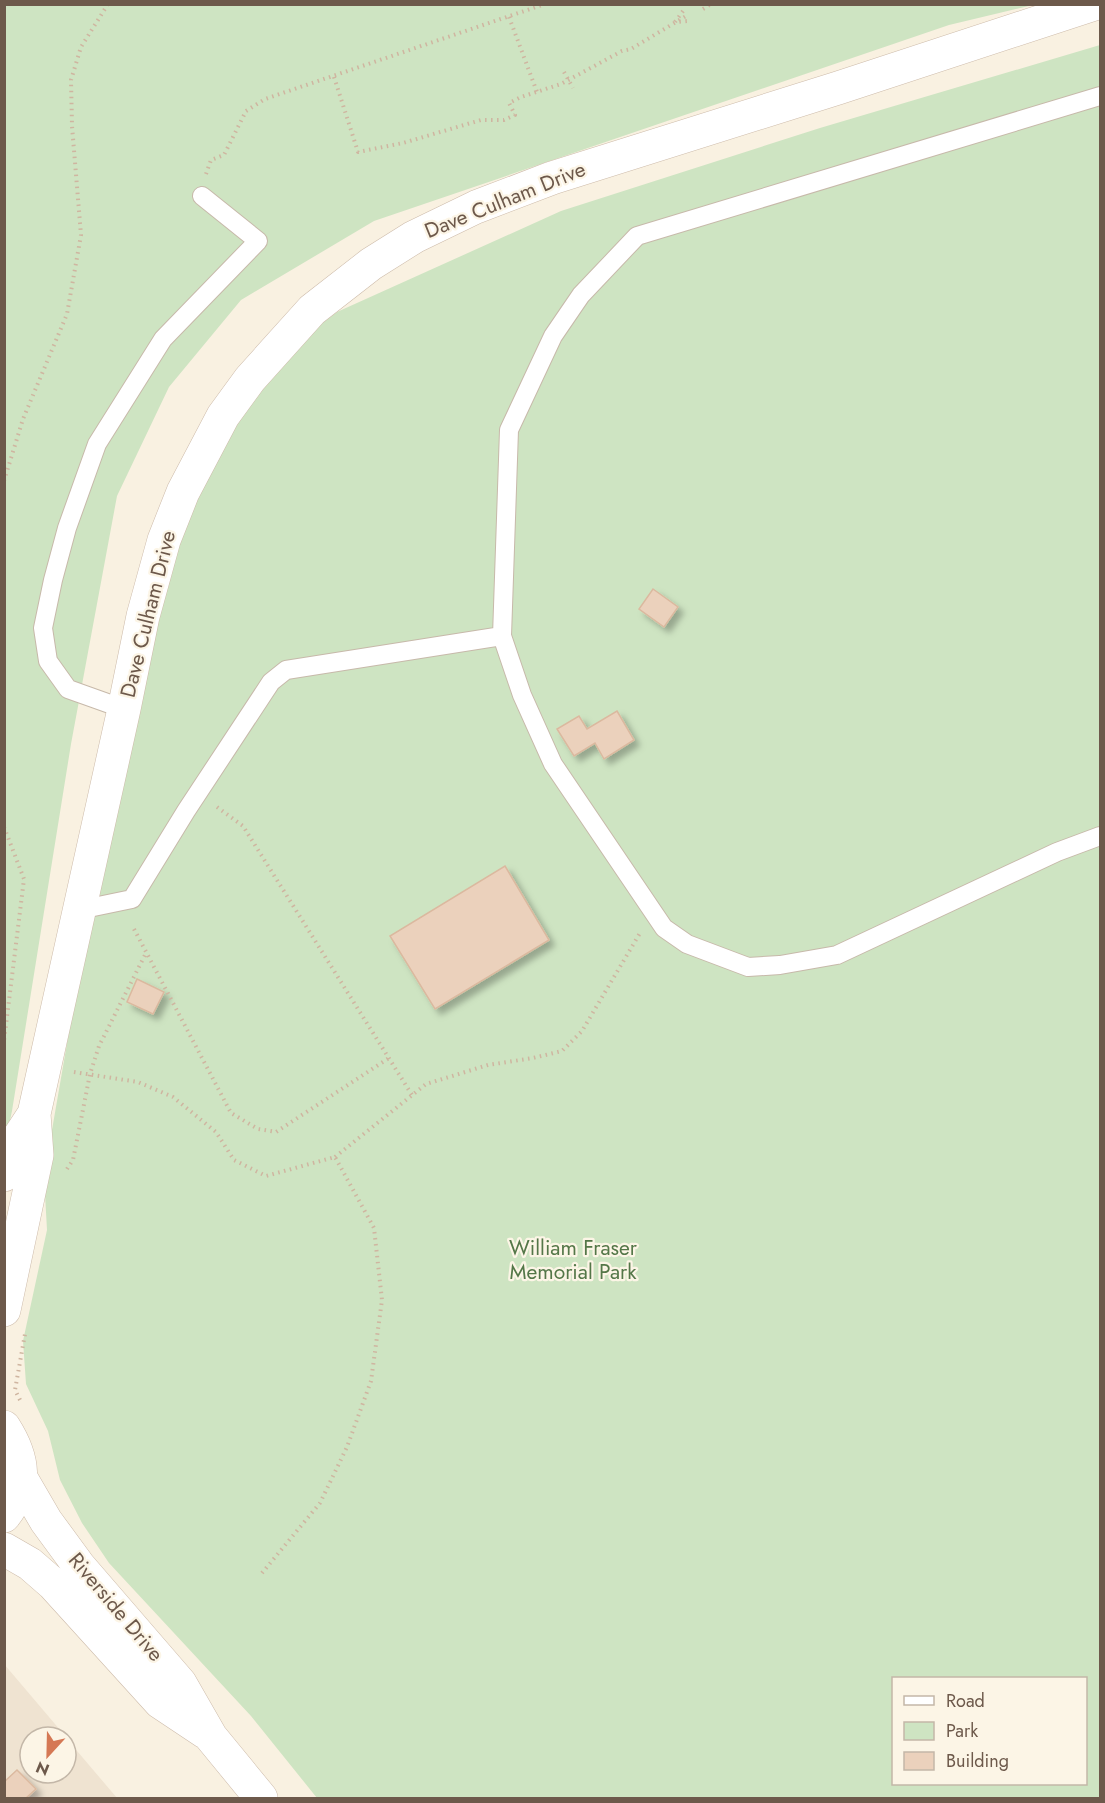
<svg xmlns="http://www.w3.org/2000/svg" width="1105" height="1803" font-family="Jost,sans-serif">
  <style>
    .residential { fill: #efe3d1 }
    .green { fill: #cee4c2; fill-rule: evenodd }
    .building { fill: #ebd1bc; stroke: #dbb99f; stroke-width: 1.5; filter: url(#shadow) }
    .lines { fill: none; stroke-linecap: round; stroke-linejoin: round }
    .service-casing { stroke: #c7b9aa; stroke-width: 20 }
    .secondary-casing { stroke: #cdbbaa; stroke-width: 34 }
    .path { stroke: #cfb5a0; stroke-width: 4; stroke-dasharray: 1.5 4.5; stroke-linecap: butt }
    .service { stroke: #fff; stroke-width: 18 }
    .secondary { stroke: #fff; stroke-width: 33 }
    .labels { text-anchor: middle; stroke-width: 4.5; stroke-linejoin: round; paint-order: stroke }
    .street-label { font-size: 21px; fill: #6d594b; stroke: #fcf5e6 }
    .park-label { font-size: 21px; fill: #547748; stroke: #fcf5e6 }
  </style>
  <defs>
    <filter id="shadow"><feDropShadow dx="5.5" dy="5.5" stdDeviation="3" flood-color="#0004"/></filter>
  </defs>
  <rect width="100%" height="100%" fill="#f9f1e1"/>
  <path class="residential" d="M4 1664 66 1737H30V1773H66V1738L117 1798H5Z"/>
  <path class="green" d="M5 5H1033L949 25 374 221 241 300 169 387 117 496 71 744 12 1111 5 1143Z
    M1100 45V1798H317L251 1716 109 1563 82 1523 60 1480 48 1431 26 1384 23 1341 47 1230 44 1176 137 640 232 390 337 312 561 211 820 128ZM894 1678H1086V1784H894Z"/>
  <path class="building" d="M653 589 678 607 664 627 639 609Z
    M617 711 634 740 604 759 595 743 574 756 557 729 579 716 587 729Z
    M505 866 549 940 435 1009 390 936Z
    M137 979 164 992 153 1014 127 1002Z
    M17 1770 36 1789 26 1798H4V1782Z"/>
  <g class="lines">
    <g class="service-casing">
      <path id="service" d="M1100 96 637 236 581 295 553 336 509 430 502 636 522 695 553 764 664 928 687 944 748 967 780 965 837 955 1057 852 1100 836
        M124 709 68 689 48 661 43 628 53 580 67 528 97 444 163 339 258 241 202 196
        M79 910 132 899 186 811 271 682 286 670 502 636"/>
    </g>
    <g class="secondary-casing">
      <path id="secondary" d="M4 1175 11 1149 34 1114
        M4 1310 37 1155 34 1114 124 709 143 616 164 540 183 492 223 416 250 379 312 310 371 264 414 237 476 207 552 178 838 88 1094 4
        M4 1427C24 1458 28 1486 4 1516
        M21 1478 46 1521 79 1566 180 1683 211 1737 261 1798
        M4 1549 30 1564 53 1584 160 1702 205 1732"/>
    </g>
    <path class="path" d="M703 9 711 4
      M683 11 675 22 688 21
      M509 17 537 92
      M564 72 573 88
      M334 77 358 152 403 143 481 120H504L515 115 509 103 521 97 561 84 622 51 631 49 686 16
      M206 174 211 160 224 155 246 111 265 99 545 4
      M4 481 23 419 67 314 81 235 72 126 71 80 81 47 108 4
      M217 807 243 826 412 1095
      M4 827 24 879 4 1041
      M134 929 231 1113 258 1129 276 1132 389 1058
      M74 1072 138 1082 173 1097 216 1132 234 1160 266 1176 335 1157 374 1228 382 1300 371 1381 347 1447 320 1503 262 1573
      M335 1157 426 1084 488 1065 533 1058 562 1051 582 1031 640 933
      M67 1169 73 1160 90 1074 99 1046 146 953
      M20 1400 15 1390 25 1334"/>
    <use href="#service" class="service"/>
    <use href="#secondary" class="secondary"/>
  </g>
  <g class="labels">
    <g class="street-label">
      <text transform="translate(505 200) rotate(-22)" y="7">Dave Culham Drive</text>
      <text transform="translate(148 614) rotate(-76)" y="7">Dave Culham Drive</text>
      <text transform="translate(116 1607) rotate(50)" y="7">Riverside Drive</text>
    </g>
    <g class="park-label">
      <text x="573" y="1255">William Fraser<tspan x="573" dy="24">Memorial Park</tspan></text>
    </g>
  </g>
  <rect width="1105" height="1803" fill="none" stroke="#6d594b" stroke-width="12"/>
  <rect x="892" y="1677" width="195" height="108" fill="#fcf5e6" stroke="#c3b7a8" stroke-width="1.5"/>
  <rect x="904" y="1696" width="30" height="9" fill="#ffffff" stroke="#c3b7a8" stroke-width="1.5"/>
  <text x="946" y="1707" font-size="18" fill="#6d594b">Road</text>
  <rect x="904" y="1722" width="30" height="18" fill="#cee4c2" stroke="#c3b7a8" stroke-width="1.5"/>
  <text x="946" y="1737" font-size="18" fill="#6d594b">Park</text>
  <rect x="904" y="1752" width="30" height="18" fill="#ebd1bc" stroke="#c3b7a8" stroke-width="1.5"/>
  <text x="946" y="1767" font-size="18" fill="#6d594b">Building</text>
  <g transform="translate(48 1755) rotate(202)"><circle r="28" fill="#fcf5e6" stroke="#c3b7a8" stroke-width="1.5"/>
  <path d="M0-4.5L10 22L0 15L-10 22Z" fill="#d57854"/>
  <text y="-9" font-size="16" font-weight="bold" text-anchor="middle" fill="#6d594b">N</text>
  </g>
</svg>
